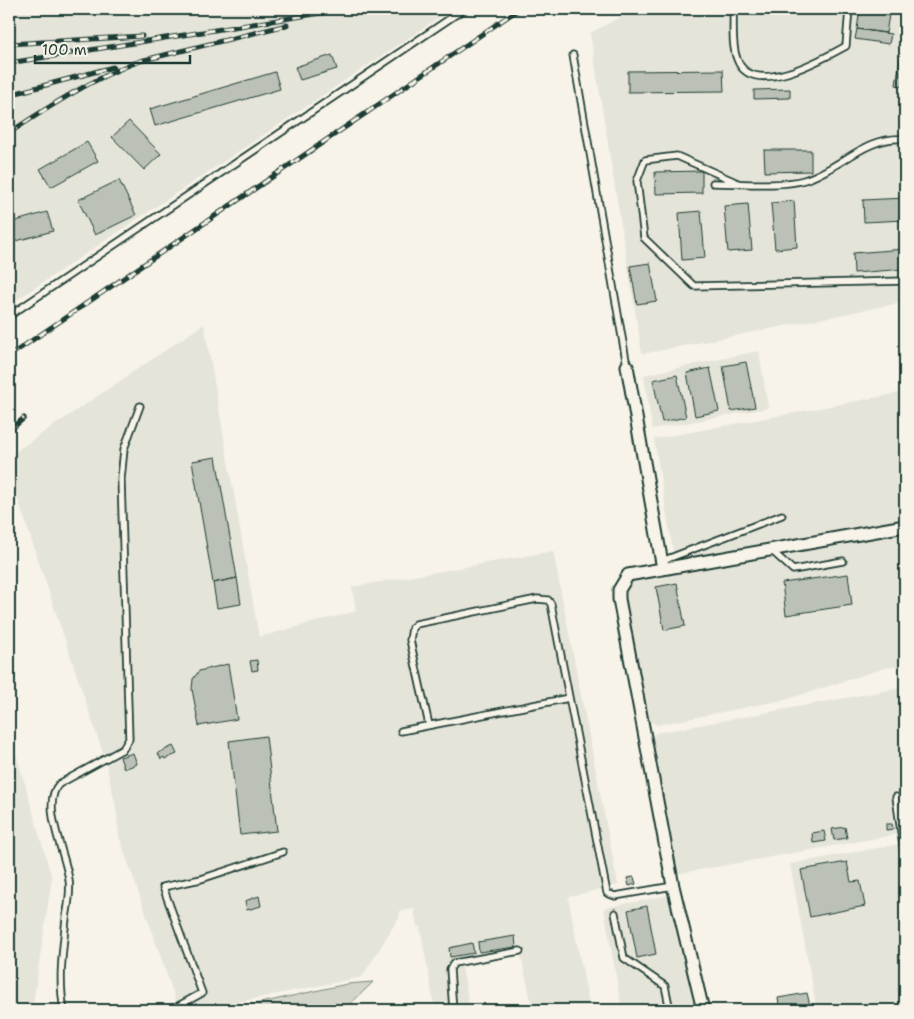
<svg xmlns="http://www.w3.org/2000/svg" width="914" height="1019" font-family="'Shantell Sans',sans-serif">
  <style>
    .built { fill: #e5e4d9 }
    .green { fill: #d3d5ca; stroke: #79897f }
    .building { fill: #bbc1b6; stroke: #1f3d34 }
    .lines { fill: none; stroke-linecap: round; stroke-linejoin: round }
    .lane-casing { stroke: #1f3d34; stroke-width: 9 }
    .street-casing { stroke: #1f3d34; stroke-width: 15 }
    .lane { stroke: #f7f3e8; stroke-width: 5.5 }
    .street { stroke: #f7f3e8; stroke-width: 11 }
    .rail-casing { stroke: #1f3d34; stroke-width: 5 }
    .rail { stroke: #f7f3e8; stroke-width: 3; stroke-dasharray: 9; stroke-linecap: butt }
  </style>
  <rect width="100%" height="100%" fill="#f7f3e8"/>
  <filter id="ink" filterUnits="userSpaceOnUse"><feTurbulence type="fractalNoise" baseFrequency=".02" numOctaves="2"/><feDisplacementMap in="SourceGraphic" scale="10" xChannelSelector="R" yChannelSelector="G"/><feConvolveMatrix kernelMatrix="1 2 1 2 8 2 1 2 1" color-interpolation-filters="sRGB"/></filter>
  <g filter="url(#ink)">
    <path class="built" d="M9 9H452L9 305Z
      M622 9H905V302L642 354 590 33 625 15Z
      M204 324 259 637 356 611 352 587 553 551 618 885 568 897 590 1010H533L521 955 462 967 470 1010H435L420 927H417L414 909 400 911 399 917 362 977 198 1010H179L119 836 116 807 105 759 9 473V456Z
      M759 351 768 408 652 429 644 375Z
      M905 392V521L675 563 654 439Z
      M905 531V666L885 668 788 699 657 725 649 721 625 595 627 587 633 581Z
      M905 687V833L676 874 651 738 656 733Z
      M9 729 52 878 32 1010H9Z
      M905 843V1010H817L790 864Z
      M670 895 695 1010H622L604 908Z"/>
    <path class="green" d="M373 982 344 1010H228L347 984Z"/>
    <path class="building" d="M772 9H821V11Z
      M860 9H890L886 33 857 29Z
      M905 27V87L896 85Z
      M857 29 891 34 889 44 855 39Z
      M332 55 337 69 300 80 295 67Z
      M723 70 724 91 628 92V71Z
      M275 72 280 89 155 126 150 109Z
      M790 89V98L754 99V90Z
      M129 121 161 154 144 170 112 137Z
      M87 142 98 161 51 187 40 169Z
      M764 150H811V171L765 172Z
      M702 171V193L656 194 655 172Z
      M119 180 136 215 95 235 78 200Z
      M905 198V220L864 222 863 200Z
      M794 201 797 247 775 249 771 203Z
      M748 204 752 250 728 252 724 206Z
      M701 211 705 258 682 260 679 213Z
      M47 212 53 231 9 243V223Z
      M905 249V269L854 273 853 253Z
      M650 263 657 301 637 304 630 266Z
      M746 362 755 407 731 411 723 366Z
      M710 368 719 411 695 416 687 373Z
      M677 375 686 417 662 422 653 380Z
      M216 457 237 578 213 583 192 461Z
      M848 574 852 605 786 615 782 583Z
      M237 578 241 604 217 608 213 583Z
      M677 583 685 626 664 630 656 587Z
      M257 660 258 670 252 671 250 661Z
      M228 664 237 719 199 726 192 689 193 679 199 671Z
      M266 736 277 831 240 835 229 741Z
      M173 746 177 754 165 759 164 757 161 759 158 753Z
      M133 753 137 764 124 769 120 757Z
      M886 824H892L893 829 886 830Z
      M845 827 847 838 834 840 832 829Z
      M824 831 826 841 813 843 812 833Z
      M847 862 851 882 860 881 865 906 810 917 801 870Z
      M634 877 636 884 629 886 627 878Z
      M259 896 261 906 247 910 245 901Z
      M647 906 656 954 637 958 628 910Z
      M515 936 516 947 479 952 478 942Z
      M472 943 474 953 450 957 449 948Z
      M807 993 811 1010H780L778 998Z"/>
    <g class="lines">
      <g class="lane-casing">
        <path id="lane" d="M733 9C734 24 731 44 737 59 752 100 824 58 846 46L849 9
          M573 55 627 366
          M713 183C738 183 781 187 804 180 839 170 866 135 905 139
          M738 183 677 156 645 160 637 181 644 238 694 286 905 281
          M9 316 464 9
          M772 551 793 570 843 561
          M662 561 782 515
          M429 725 410 640 412 628 416 624 537 599 548 600 551 604 607 893 615 896 673 886
          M401 731 569 698
          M896 797 905 860
          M615 913 624 958 665 986 670 1010
          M64 1010C58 979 63 949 66 918 68 906 71 892 69 880 66 854 40 805 59 784L123 749 129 739 121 479 124 449 140 406
          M171 1010 202 993 163 887 201 879 283 852
          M453 1010 450 969 454 963 520 951"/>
      </g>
      <g class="street-casing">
        <path id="street" d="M627 366 663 569
          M703 1010 673 886 619 599V590L628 575 899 527"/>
      </g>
      <use href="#lane" class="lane"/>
      <use href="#street" class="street"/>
      <g class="rail-casing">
        <path id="rail" d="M9 44 142 36
          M9 63 346 9
          M9 95 113 67
          M9 133C50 106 93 78 140 61L287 25
          M9 356 519 9
          M9 431 24 418"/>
      </g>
      <use href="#rail" class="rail"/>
    </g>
  </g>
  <rect width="914" height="1019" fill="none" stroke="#f7f3e8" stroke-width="30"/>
  <rect x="15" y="15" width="884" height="989" fill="none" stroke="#1f3d34" stroke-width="2" filter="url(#ink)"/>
  <path d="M35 55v8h155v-8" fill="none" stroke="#1f3d34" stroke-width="2.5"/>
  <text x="42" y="55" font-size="15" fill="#1f3d34" stroke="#f7f3e8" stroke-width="4" paint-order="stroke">100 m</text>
</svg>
